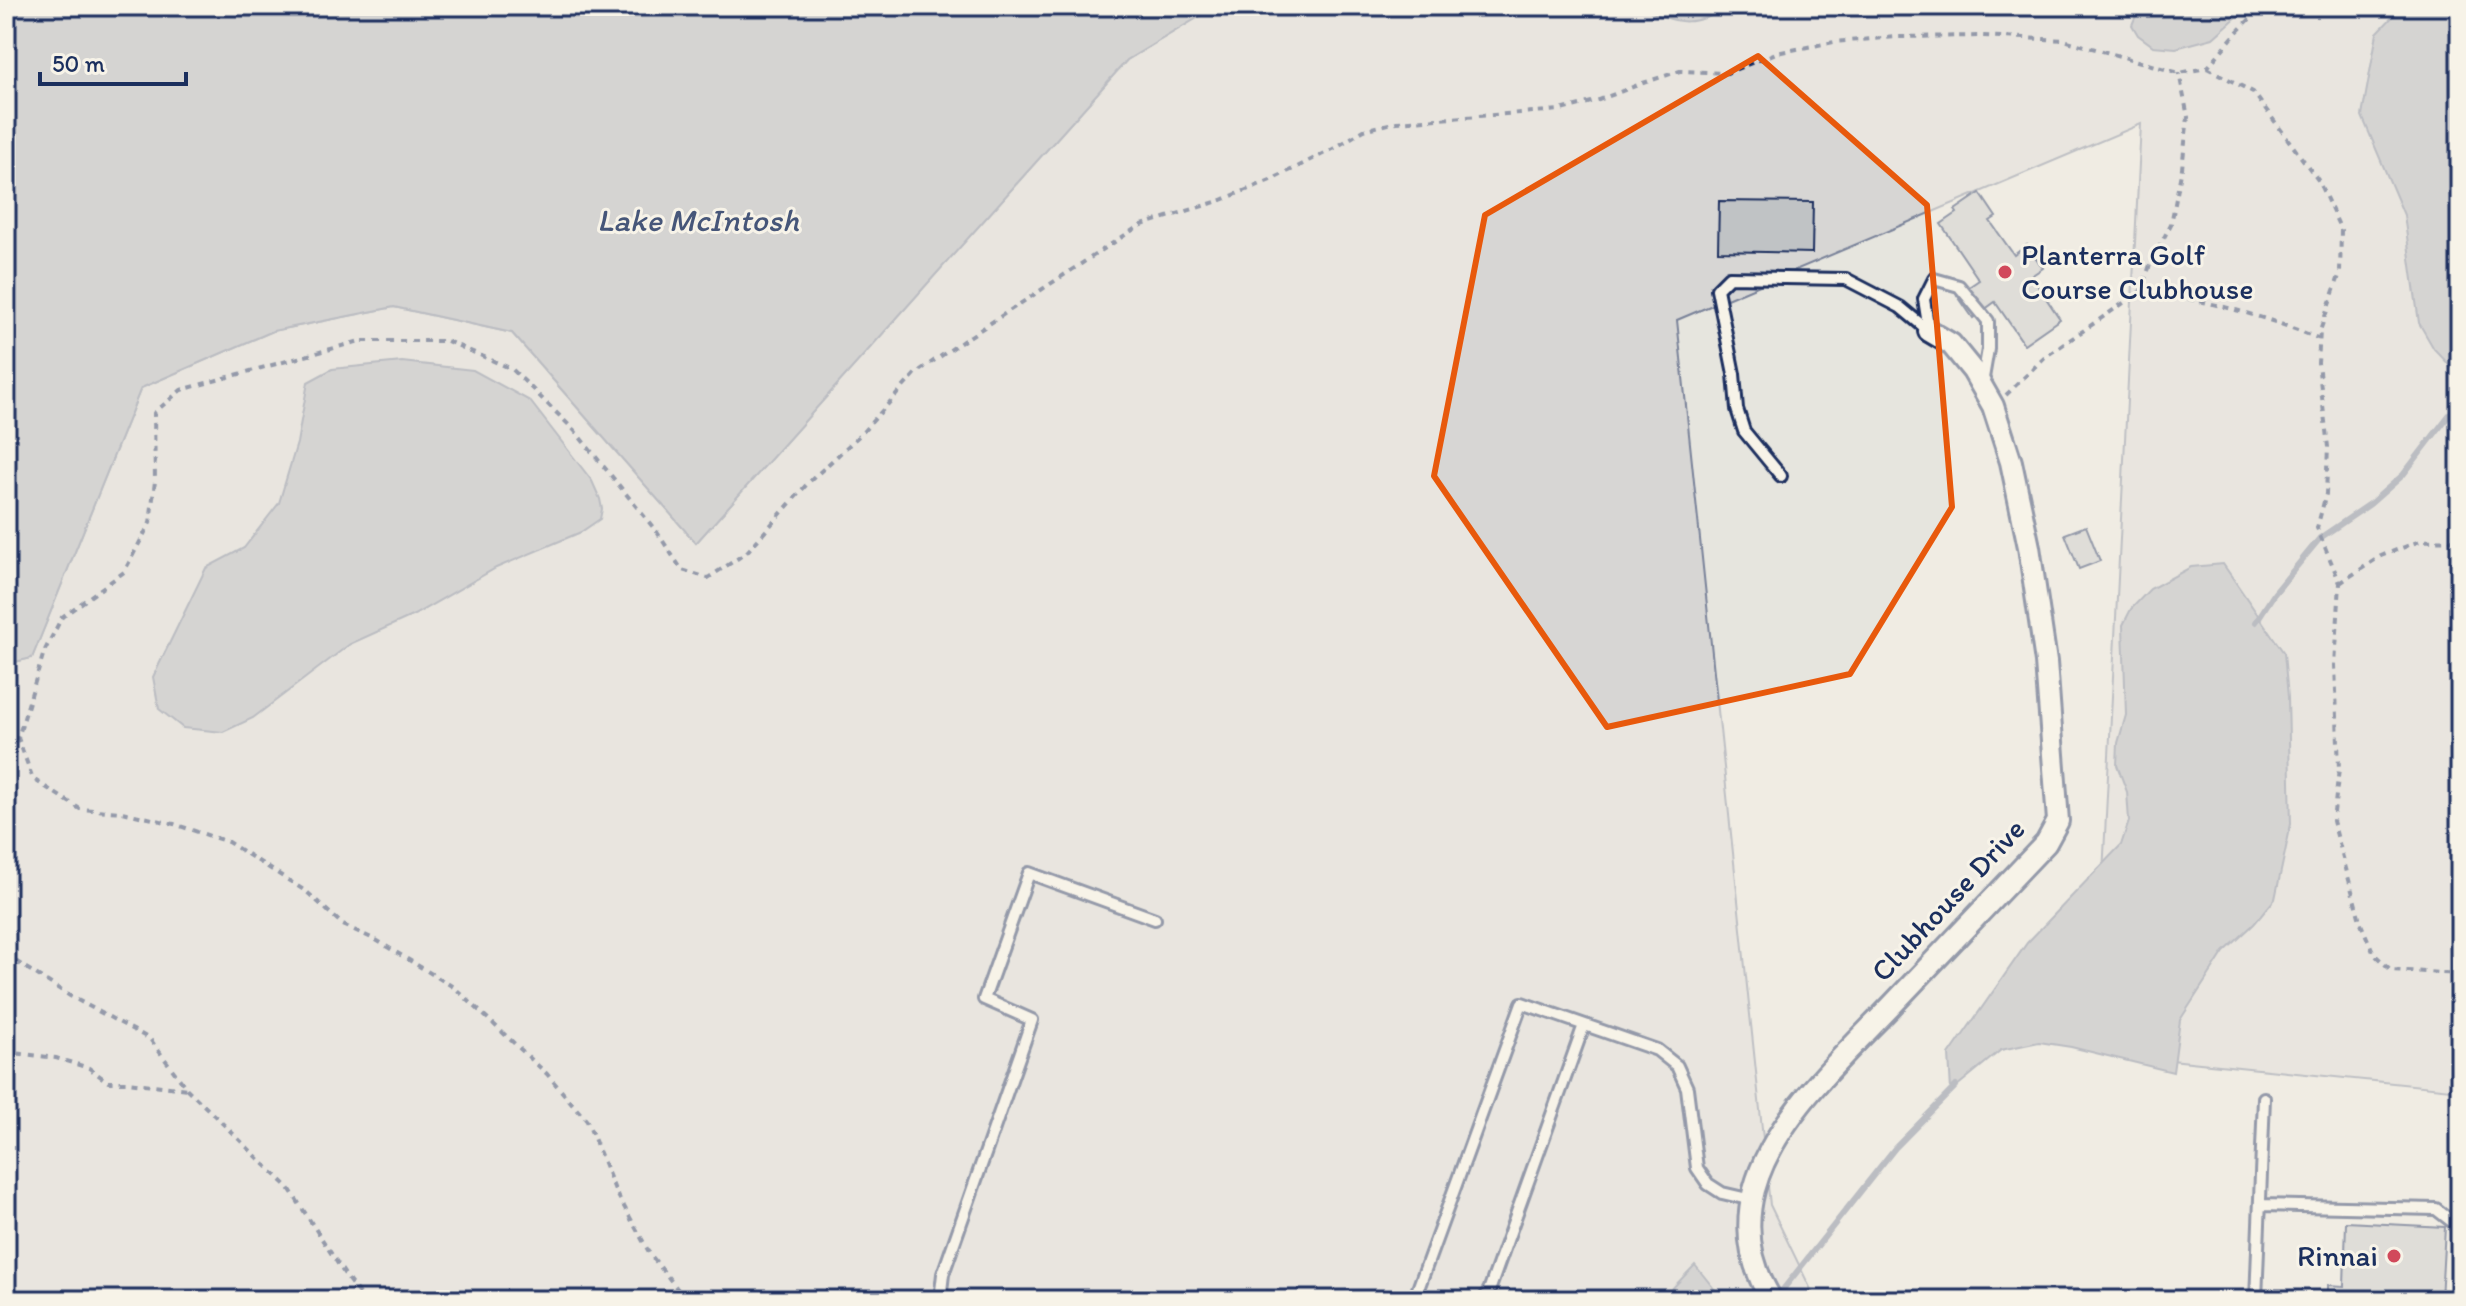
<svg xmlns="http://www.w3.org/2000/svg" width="2466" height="1306" font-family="Itim,sans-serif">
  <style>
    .built { fill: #e6e5de }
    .green { fill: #d7d6d4; stroke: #798299; stroke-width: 2 }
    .water { fill: #acb0b9; stroke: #727c95; stroke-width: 2 }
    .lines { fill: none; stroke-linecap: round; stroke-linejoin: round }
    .stream { stroke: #727c95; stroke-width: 6 }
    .building { fill: #c0c3c5; stroke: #1b2f5e; stroke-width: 2 }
    .lane-casing { stroke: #1b2f5e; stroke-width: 16 }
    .street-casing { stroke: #1b2f5e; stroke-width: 26 }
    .path { stroke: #1b2f5e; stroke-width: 4; stroke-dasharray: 6 6; stroke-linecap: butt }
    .lane { stroke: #f7f3e8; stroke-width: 10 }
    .street { stroke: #f7f3e8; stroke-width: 20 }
    .marked { fill: none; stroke: #e8590c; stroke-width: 6; stroke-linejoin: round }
    .poi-dot { fill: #d1495b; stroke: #f7f3e8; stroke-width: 3 }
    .labels { text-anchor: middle; stroke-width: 6; stroke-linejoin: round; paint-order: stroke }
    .poi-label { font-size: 30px; fill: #1b2f5e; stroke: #f7f3e8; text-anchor: start }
    .street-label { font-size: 30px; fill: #1b2f5e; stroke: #f7f3e8 }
    .water-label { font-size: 32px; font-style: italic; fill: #465679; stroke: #f7f3e8 }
  </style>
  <rect width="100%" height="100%" fill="#f7f3e8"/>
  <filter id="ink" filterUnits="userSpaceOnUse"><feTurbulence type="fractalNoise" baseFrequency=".0125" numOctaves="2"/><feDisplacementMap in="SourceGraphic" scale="16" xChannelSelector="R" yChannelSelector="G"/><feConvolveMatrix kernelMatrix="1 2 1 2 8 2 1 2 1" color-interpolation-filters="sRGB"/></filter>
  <g filter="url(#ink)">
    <path class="built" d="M2141 123 2094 1052 2460 1090V1300H1816L1770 1205 1677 320Z"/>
    <path class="green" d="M1217 6H2460V1090L2094 1052 2141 124 1677 320 1770 1205 1816 1300H31L6 1286V664L32 658 141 388 273 331 394 307 512 333 696 543 1127 60Z"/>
    <path class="water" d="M6 6H1217L1127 60 696 543 512 333 394 307 273 331 141 388 32 658 6 664Z
      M1641 6H1734C1696 25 1678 28 1641 6Z
      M2140 6H2249L2213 38 2176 48 2153 46 2138 35 2132 25Z
      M2403 6H2460V376L2434 349 2419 323 2404 215 2362 116 2377 33Z
      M402 362 473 370 530 401 592 481 600 499 602 509 600 519 581 532 496 568 414 615 350 644 253 718 223 732 183 728 159 709 153 677 206 568 244 548 279 503 297 443 308 382 332 369Z
      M2223 564 2284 653 2288 697 2291 824 2275 899 2254 924 2224 952 2180 1020 2173 1072 2071 1047 2039 1042 2001 1050 1951 1091 1949 1055 2027 943 2121 845 2129 821 2127 792 2117 765 2118 743 2126 715 2123 625 2131 609 2150 589 2191 567Z
      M1695 1265 1723 1300H1661Z"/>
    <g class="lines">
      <path class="stream" d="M2256 622 2274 594 2320 538 2370 504 2403 475 2460 401
        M1777 1297 1895 1148 1956 1086"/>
    </g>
    <path class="building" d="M1980 193 1996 217 1990 221 2014 255 2027 245 2043 268 2031 276 2060 319 2024 344 1995 302 1973 318 1957 295 1979 280 1941 224 1957 213 1955 210Z
      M1719 201 1813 202 1812 253 1718 251Z
      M2086 526 2100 561 2079 569 2065 534Z
      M2346 1222 2445 1227 2441 1300H2328V1285L2344 1286Z"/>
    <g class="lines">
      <g class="lane-casing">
        <path id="lane" d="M1929 331 1924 299 1934 279 1959 286 1988 321V349L1982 384
          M1781 476 1744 431 1737 409 1734 374 1717 289 1729 277 1846 279 1900 307 1929 331
          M2260 1205 2436 1209 2454 1223 2460 1236
          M940 1300 943 1274 1032 1020 984 999 1029 873 1155 919
          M1414 1300 1522 1003 1657 1050 1677 1066 1687 1088 1697 1168 1708 1184 1722 1193 1752 1200
          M1484 1300 1490 1288 1584 1025
          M2256 1300 2264 1098
          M2459 1300 2460 1272"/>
      </g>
      <g class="street-casing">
        <path id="street" d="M1772 1300C1750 1266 1744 1229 1754 1190 1773 1118 1845 1055 1895 1002 1945 949 1996 896 2046 843L2058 821 2046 662 2029 547 2011 462 1993 406 1973 371 1951 344 1929 331"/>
      </g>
      <path class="path" d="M2207 68 2253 92 2318 180 2341 230 2340 273 2320 331 2318 363 2328 447 2326 494 2317 528 2340 583 2335 665 2339 769 2333 821 2361 924 2374 954 2391 970 2460 974
        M2141 291C2203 299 2262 315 2320 339
        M2006 395 2045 357 2141 291 2150 265 2171 224 2182 168 2188 117 2179 73
        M2340 583 2381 556 2420 541 2460 540
        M6 955 70 996 150 1039 187 1089 289 1188 349 1281 364 1300
        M6 1052 56 1058 89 1068 108 1082H127L187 1089
        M686 1300 650 1254 615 1190 587 1121 547 1074 455 988 376 940 343 925 307 892 228 842 174 824 122 812 80 809 33 779 18 738 44 652 62 617 124 572 150 523 155 481 154 413 181 390 360 341H447L512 369 574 430 657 532 682 570 708 578 746 553 808 483 861 434 916 373 963 341 1139 226 1222 200 1273 179 1333 149 1364 130 1397 122 1561 110 1599 100 1643 83 1680 71 1727 73 1776 53 1834 42 1897 37 1982 36 2064 40 2179 73 2207 68 2237 32 2263 6"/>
      <use href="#lane" class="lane"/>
      <use href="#street" class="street"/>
    </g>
  </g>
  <path d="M0 0H2466V1306H0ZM1758 56 1927 205 1952 507 1850 674 1607 727 1434 476 1485 215Z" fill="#f7f3e8" fill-opacity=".55" fill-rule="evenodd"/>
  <path class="marked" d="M1758 56 1927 205 1952 507 1850 674 1607 727 1434 476 1485 215Z"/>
  <g class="poi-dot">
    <circle cx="2005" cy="272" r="8"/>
    <circle cx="2394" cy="1256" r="8"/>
  </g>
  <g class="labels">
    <g class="poi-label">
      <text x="2021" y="265">Planterra Golf<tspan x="2021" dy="34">Course Clubhouse</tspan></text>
      <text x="2378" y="1266" text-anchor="end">Rinnai</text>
    </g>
    <g class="street-label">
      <text transform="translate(1948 900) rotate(-47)" y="10">Clubhouse Drive</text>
    </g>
    <g class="water-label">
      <text x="698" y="231">Lake McIntosh</text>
    </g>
  </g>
  <rect width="2466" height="1306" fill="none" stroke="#f7f3e8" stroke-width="32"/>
  <rect x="16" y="16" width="2434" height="1274" fill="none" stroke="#1b2f5e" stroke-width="3" filter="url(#ink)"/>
  <path d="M40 72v12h146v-12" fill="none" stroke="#1b2f5e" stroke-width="4"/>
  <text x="52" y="72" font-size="24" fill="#1b2f5e" stroke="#f7f3e8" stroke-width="6" paint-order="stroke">50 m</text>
</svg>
